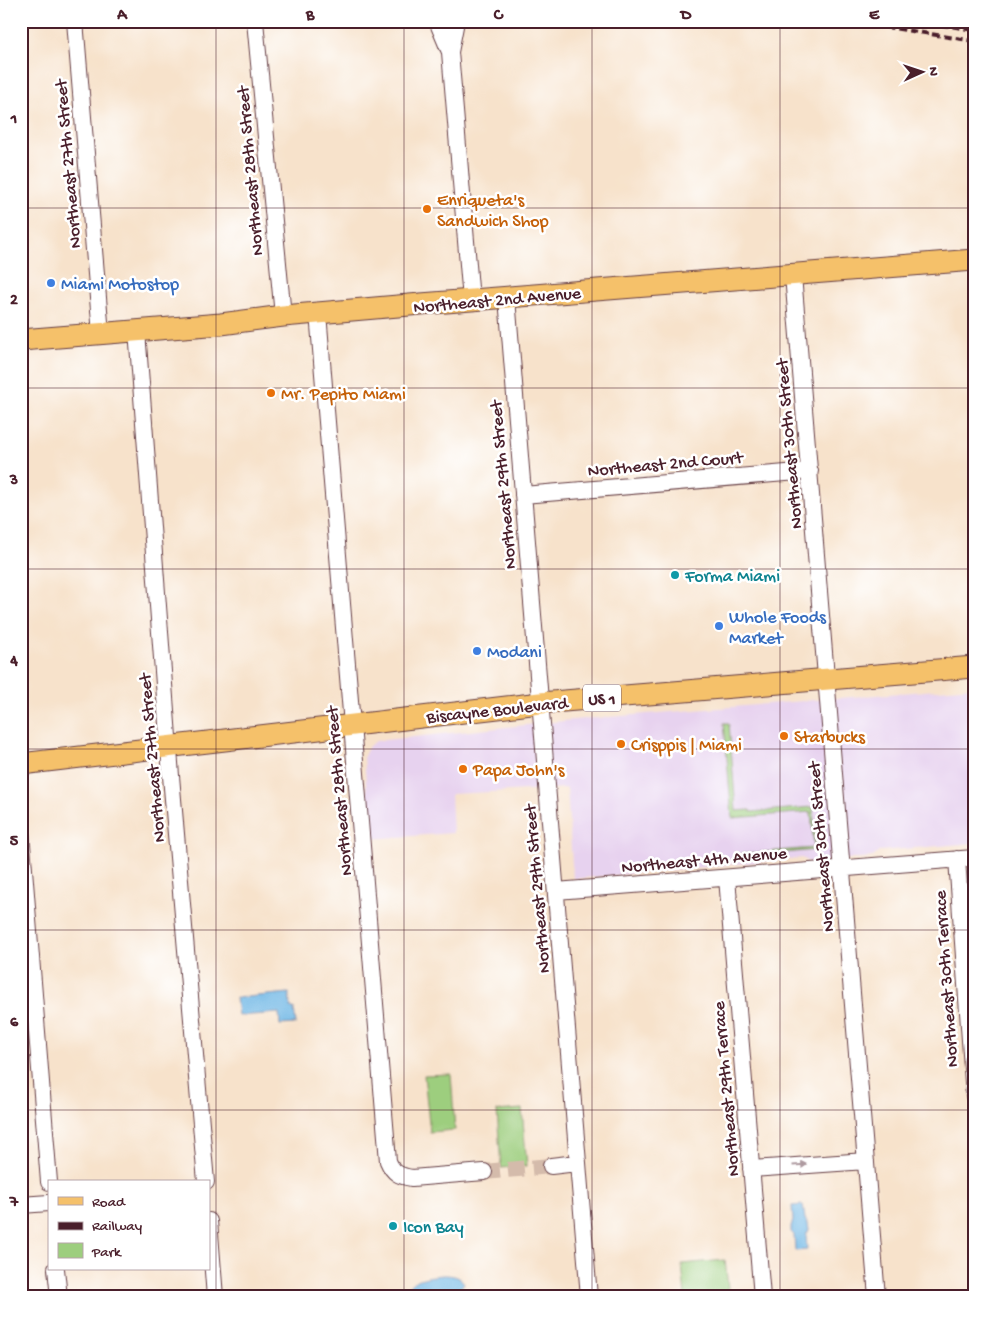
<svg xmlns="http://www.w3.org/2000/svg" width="995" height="1318" font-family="'Gochi Hand',sans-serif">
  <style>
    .built { fill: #e7d2ef }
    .green { fill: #9dce7e; stroke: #747654 }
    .water { fill: #6cb5e4; stroke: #5b6a88 }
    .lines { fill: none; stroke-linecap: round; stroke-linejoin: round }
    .minor-tunnel { stroke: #d4bbab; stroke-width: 16; stroke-dasharray: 16 8; stroke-linecap: butt }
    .minor-casing { stroke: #643c43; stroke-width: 18 }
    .major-casing { stroke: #643c43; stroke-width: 23 }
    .minor { stroke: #fff; stroke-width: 16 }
    .major { stroke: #f5c16b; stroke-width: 21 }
    .rail { stroke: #4a1f2b; stroke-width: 4; stroke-dasharray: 8 4; stroke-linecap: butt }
    .oneway { fill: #ae9aa0 }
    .grid { fill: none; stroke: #4a1f2b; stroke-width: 1; stroke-opacity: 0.55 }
    .food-dot { fill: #e8710a; stroke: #fff; stroke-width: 2 }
    .shop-dot { fill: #3f7fe0; stroke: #fff; stroke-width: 2 }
    .culture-dot { fill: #0f9aa8; stroke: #fff; stroke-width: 2 }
    .labels { text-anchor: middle; stroke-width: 5; stroke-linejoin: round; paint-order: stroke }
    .shield { fill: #fff; stroke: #80626b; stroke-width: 1 }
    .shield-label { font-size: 16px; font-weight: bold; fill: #4a1f2b }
    .street-label { font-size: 18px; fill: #4a1f2b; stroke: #fff }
    .food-label { font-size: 18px; fill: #c56008; stroke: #fff; text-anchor: start }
    .shop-label { font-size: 18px; fill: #366cbe; stroke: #fff; text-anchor: start }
    .culture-label { font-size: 18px; fill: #0d838f; stroke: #fff; text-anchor: start }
    .neatline { fill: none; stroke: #4a1f2b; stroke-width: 2 }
    .grid-label { font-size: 16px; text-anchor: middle; font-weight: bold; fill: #4a1f2b }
  </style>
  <rect width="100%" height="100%" fill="#fff"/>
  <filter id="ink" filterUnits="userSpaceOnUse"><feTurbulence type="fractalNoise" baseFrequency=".02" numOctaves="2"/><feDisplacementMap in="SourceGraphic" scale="10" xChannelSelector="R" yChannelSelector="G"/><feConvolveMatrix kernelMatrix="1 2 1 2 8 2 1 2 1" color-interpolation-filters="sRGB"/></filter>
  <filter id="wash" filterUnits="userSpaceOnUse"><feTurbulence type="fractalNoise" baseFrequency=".0096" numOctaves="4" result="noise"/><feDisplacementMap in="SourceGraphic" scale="20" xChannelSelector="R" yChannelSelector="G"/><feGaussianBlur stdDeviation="1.12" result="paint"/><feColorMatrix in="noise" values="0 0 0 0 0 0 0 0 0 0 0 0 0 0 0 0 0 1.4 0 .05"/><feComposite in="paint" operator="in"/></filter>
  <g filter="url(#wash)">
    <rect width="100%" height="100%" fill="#f7e2cb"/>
    <path class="built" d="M974 687V843L880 851 873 857 813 862H808L802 858 573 879 567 788 451 794 453 833 370 839 364 756 369 746 376 741 573 720Z"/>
    <path class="green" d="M724 723H729L736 811 750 810 751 812 813 807 816 850 740 857V854L814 848 811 812 732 818Z
      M451 1074 455 1130 430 1132 424 1075Z
      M522 1109 527 1166 501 1168 497 1111Z
      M725 1260 729 1297H685L682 1264Z"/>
    <path class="water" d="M289 993 291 1008H294L296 1024 280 1025 279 1013 238 1016 236 998Z
      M803 1205 805 1219 808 1224 809 1230 806 1235 807 1250 795 1251 794 1235 791 1232V1226L793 1221 792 1206Z
      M443 1275C452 1275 460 1276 464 1283 455 1299 429 1296 414 1293L409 1287C415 1277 433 1276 443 1275Z"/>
  </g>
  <g filter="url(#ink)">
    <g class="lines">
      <path class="minor-tunnel" d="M484 1172 551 1166"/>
      <g class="minor-casing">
        <path id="minor" d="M75 21 101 334
          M255 21 283 316
          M437 21 450 52 471 300
          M450 52 456 21
          M793 275 877 1297
          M507 298 589 1297
          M318 313 388 1161C393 1173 399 1176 412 1178L484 1172
          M137 331 171 776 206 1182
          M523 495 810 471
          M21 832 49 1182
          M957 859 974 1096
          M727 878 762 1297
          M556 891 974 858
          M551 1166 577 1163
          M751 1169 866 1161
          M21 1205 49 1203
          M209 1221 215 1297
          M56 1269 59 1297"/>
      </g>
      <g class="major-casing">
        <path id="major" d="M21 340 221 324 283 316 421 304 974 260
          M21 764 540 703 974 667"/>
      </g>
      <use href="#minor" class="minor"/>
      <use href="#major" class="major"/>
      <path class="rail" d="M849 21 974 41
        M917 21 974 30"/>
    </g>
    <defs><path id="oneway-solid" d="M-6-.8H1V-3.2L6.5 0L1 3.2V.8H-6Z" transform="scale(1.25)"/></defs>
    <use class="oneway" href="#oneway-solid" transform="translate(800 1165) rotate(-4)"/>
  </g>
  <path class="grid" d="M216 21V1297M404 21V1297M592 21V1297M780 21V1297M21 208H974M21 388H974M21 569H974M21 749H974M21 930H974M21 1110H974"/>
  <g class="food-dot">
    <circle cx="427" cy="209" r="5"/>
    <circle cx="271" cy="393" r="5"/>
    <circle cx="784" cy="736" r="5"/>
    <circle cx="621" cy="744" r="5"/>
    <circle cx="463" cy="769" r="5"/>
  </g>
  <g class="shop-dot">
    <circle cx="51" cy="283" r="5"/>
    <circle cx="719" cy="626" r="5"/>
    <circle cx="477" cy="651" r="5"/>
  </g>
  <g class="culture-dot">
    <circle cx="675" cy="575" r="5"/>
    <circle cx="393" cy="1226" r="5"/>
  </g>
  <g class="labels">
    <rect class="shield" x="583" y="684.5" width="38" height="27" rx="4"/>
    <g class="shield-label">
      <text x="602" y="704">US 1</text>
    </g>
    <g class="street-label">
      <text transform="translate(67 164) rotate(-95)" y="6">Northeast 27th Street</text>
      <text transform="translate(249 171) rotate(-95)" y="6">Northeast 28th Street</text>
      <text transform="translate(497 299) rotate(-5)" y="6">Northeast 2nd Avenue</text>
      <text transform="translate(788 444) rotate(-95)" y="6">Northeast 30th Street</text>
      <text transform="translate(665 463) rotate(-5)" y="6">Northeast 2nd Court</text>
      <text transform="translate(502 485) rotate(-95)" y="6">Northeast 29th Street</text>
      <text transform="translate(497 709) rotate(-6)" y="6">Biscayne Boulevard</text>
      <text transform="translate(151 758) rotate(-95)" y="6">Northeast 27th Street</text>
      <text transform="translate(338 791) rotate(-95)" y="6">Northeast 28th Street</text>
      <text transform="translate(820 847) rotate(-95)" y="6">Northeast 30th Street</text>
      <text transform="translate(704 859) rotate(-5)" y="6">Northeast 4th Avenue</text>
      <text transform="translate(536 889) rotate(-95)" y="6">Northeast 29th Street</text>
      <text transform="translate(945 979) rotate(-94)" y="6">Northeast 30th Terrace</text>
      <text transform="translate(725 1089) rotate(-95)" y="6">Northeast 29th Terrace</text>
    </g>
    <g class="food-label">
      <text x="437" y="205">Enriqueta's<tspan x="437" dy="21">Sandwich Shop</tspan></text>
      <text x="281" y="399">Mr. Pepito Miami</text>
      <text x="794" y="742">Starbucks</text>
      <text x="631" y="750">Crisppis | Miami</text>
      <text x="473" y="775">Papa John's</text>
    </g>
    <g class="shop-label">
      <text x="61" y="289">Miami Motostop</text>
      <text x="729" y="622">Whole Foods<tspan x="729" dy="21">Market</tspan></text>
      <text x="487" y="657">Modani</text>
    </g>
    <g class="culture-label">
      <text x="685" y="581">Forma Miami</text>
      <text x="403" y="1232">Icon Bay</text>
    </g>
  </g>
  <rect width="995" height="1318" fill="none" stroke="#fff" stroke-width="55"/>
  <rect x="48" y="1180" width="162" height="90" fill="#ffffff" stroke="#b7a5aa"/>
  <rect x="58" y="1197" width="25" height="8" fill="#f5c16b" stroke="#b7a5aa"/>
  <text x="92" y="1206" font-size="15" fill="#4a1f2b">Road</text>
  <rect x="58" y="1222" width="25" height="8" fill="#4a1f2b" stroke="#b7a5aa"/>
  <text x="92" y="1230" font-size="15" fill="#4a1f2b">Railway</text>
  <rect x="58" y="1243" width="25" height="15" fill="#9dce7e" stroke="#b7a5aa"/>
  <text x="92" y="1256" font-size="15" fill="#4a1f2b">Park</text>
  <g transform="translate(922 72) rotate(87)" stroke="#ffffff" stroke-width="4" paint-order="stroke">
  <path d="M0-4L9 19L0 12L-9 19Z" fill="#4a1f2b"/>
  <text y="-8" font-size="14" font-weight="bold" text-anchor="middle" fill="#4a1f2b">N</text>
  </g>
  <rect x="28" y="28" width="940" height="1262" class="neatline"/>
  <g class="grid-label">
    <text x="122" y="19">A</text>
    <text x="310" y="19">B</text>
    <text x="498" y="19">C</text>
    <text x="686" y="19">D</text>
    <text x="874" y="19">E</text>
    <text x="14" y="123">1</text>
    <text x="14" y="304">2</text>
    <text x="14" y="484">3</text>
    <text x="14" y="665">4</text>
    <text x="14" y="845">5</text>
    <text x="14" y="1026">6</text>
    <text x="14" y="1206">7</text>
  </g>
</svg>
